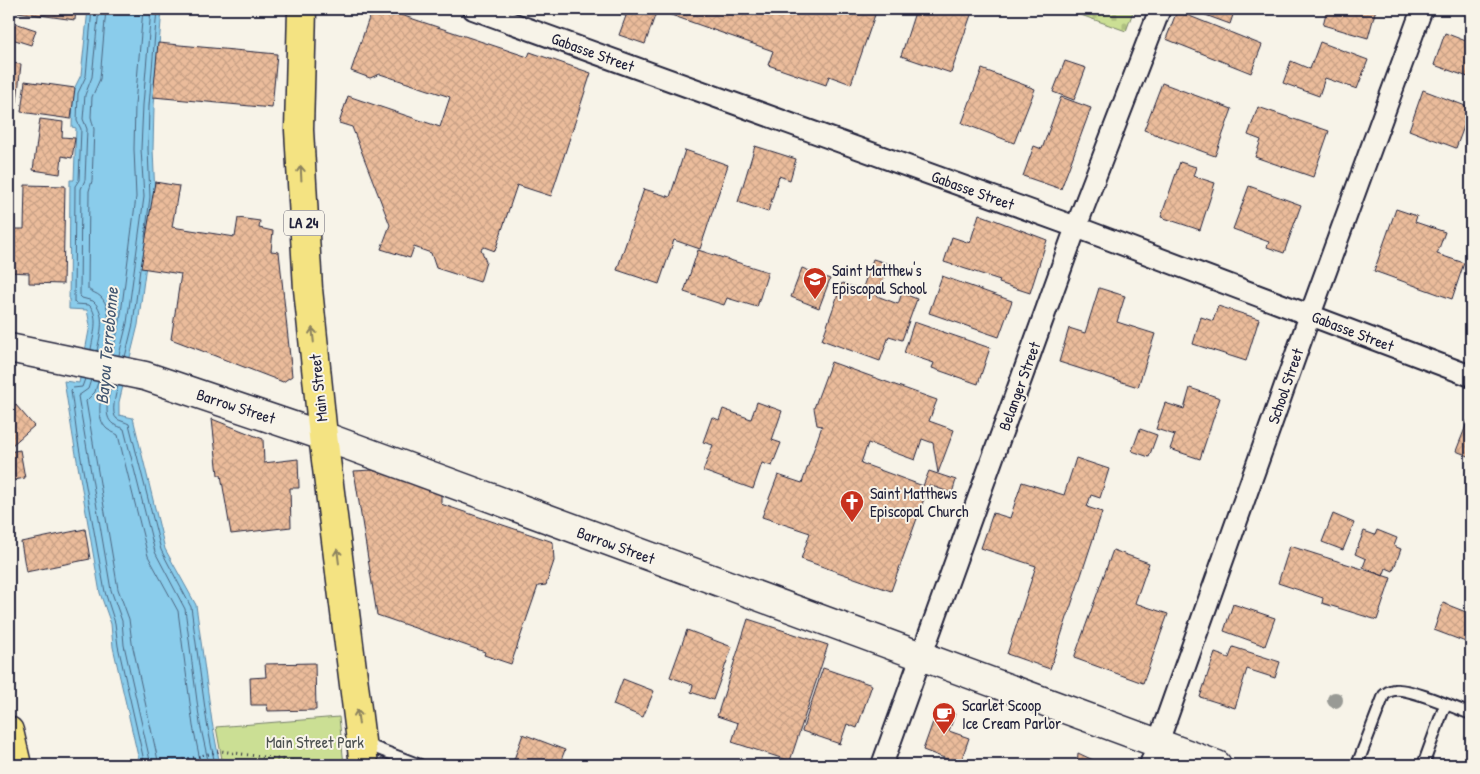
<svg xmlns="http://www.w3.org/2000/svg" width="1480" height="774" font-family="'Patrick Hand',sans-serif">
  <style>
    .cemetery { fill: url(#cemetery-stones); stroke: #768068 }
    .park { fill: #cbdf94; stroke: #768068 }
    .water { fill: #8acceb; stroke: #6088a5 }
    .lines { fill: none; stroke-linecap: round; stroke-linejoin: round }
    .shore { stroke: #4c6681; stroke-width: 1 }
    .building { fill: url(#building-cross-hatch); stroke: #22223b }
    .lane-casing { stroke: #22223b; stroke-width: 14 }
    .street-casing { stroke: #22223b; stroke-width: 24 }
    .secondary-casing { stroke: #22223b; stroke-width: 31 }
    .primary-casing { stroke: #22223b; stroke-width: 31 }
    .path { stroke: #22223b; stroke-width: 3; stroke-dasharray: 1 4; stroke-linecap: butt }
    .lane { stroke: #f7f3e8; stroke-width: 10 }
    .street { stroke: #f7f3e8; stroke-width: 20 }
    .secondary { stroke: #f7f3e8; stroke-width: 28 }
    .primary { stroke: #f4e382; stroke-width: 28 }
    .tree { fill: #999a95 }
    .oneway { stroke: #8b825e }
    .labels { text-anchor: middle; stroke-width: 4; stroke-linejoin: round; paint-order: stroke }
    .shield { fill: #f7f3e8; stroke: #62616f; stroke-width: 1 }
    .shield-label { font-size: 15px; font-weight: bold; fill: #22223b }
    .street-label { font-size: 16px; fill: #22223b; stroke: #f7f3e8 }
    .poi-label { font-size: 16px; fill: #22223b; stroke: #f7f3e8; text-anchor: start }
    .park-label { font-size: 16px; fill: #4c5151; stroke: #f7f3e8 }
    .water-label { font-size: 18px; font-style: italic; fill: #415570; stroke: #f7f3e8 }
  </style>
  <defs>
    <pattern id="cemetery-stones" width="16" height="16" patternUnits="userSpaceOnUse" patternTransform="scale(1.25)"><rect width="16" height="16" fill="#cbdf94"/><path d="M2 7V4a2 2 0 0 1 4 0v3zM10 15v-3a2 2 0 0 1 4 0v3z" fill="#aebf80"/></pattern>
    <pattern id="building-cross-hatch" width="8" height="8" patternUnits="userSpaceOnUse" patternTransform="scale(1.25)"><rect width="8" height="8" fill="#ebbc9b"/><path d="M0 0l8 8M0 8l8-8" fill="none" stroke="#c9a186"/></pattern>
  </defs>
  <rect width="100%" height="100%" fill="#f7f3e8"/>
  <filter id="ink" filterUnits="userSpaceOnUse"><feTurbulence type="fractalNoise" baseFrequency=".02" numOctaves="2"/><feDisplacementMap in="SourceGraphic" scale="10" xChannelSelector="R" yChannelSelector="G"/><feConvolveMatrix kernelMatrix="1 2 1 2 8 2 1 2 1" color-interpolation-filters="sRGB"/></filter>
  <g filter="url(#ink)">
    <path class="cemetery" d="M1064 9H1134L1126 31Z"/>
    <path class="park" d="M339 717 344 765H223L216 727Z"/>
    <path class="water" d="M88 9H162L154 106 153 149 155 197 138 325 119 402V415L133 418 165 549 196 605 212 722 220 765H140L113 647 111 624 100 593 73 437 64 381 79 383 90 325 87 310 69 309 70 180H74L76 128 72 127 73 91 81 75Z"/>
    <g class="lines">
      <path class="shore" d="M145 237 150 197 148 149 149 106 157 9
        M91 349C93 337 100 315 89 305L76 304 74 302 75 186 79 180 81 129 77 121 78 93 86 76 92 9
        M97 351C100 335 107 313 93 301L82 298 80 296 81 189 85 180 87 129 83 119 85 95 92 77 99 9
        M104 352C107 336 114 311 101 297 97 293 91 292 88 289L89 191 92 181 94 129 91 117 92 97 100 79 106 9
        M112 354 120 321 136 197 134 149 135 105 143 9
        M119 355 127 323 144 197 141 149 143 105 151 9
        M125 357 133 324 140 269
        M85 379 82 387 73 388 71 390 77 436 105 592 115 623 118 646 145 765
        M91 380 88 389 78 396 111 590 122 621 124 645 151 765
        M98 382 95 392 86 401 118 589 129 619 132 643 159 765
        M104 383C101 397 95 418 107 429 111 432 115 433 118 435L148 556 178 611 193 726 201 765
        M112 384C109 395 102 416 113 424 116 426 121 427 124 429L155 552 185 609 200 724 209 765
        M118 386C116 393 110 414 117 419 120 421 126 422 129 424L161 550 191 607 207 723 215 765"/>
    </g>
    <path class="building" d="M10 9H76L75 20 10 11Z
      M372 9H383L528 57 530 52 591 73 551 196 517 185 495 251 484 247 481 249 486 262 480 282 436 268 431 253 414 247 410 258 381 249 390 225 352 127 339 123 348 96 440 127 450 97 380 74 370 78 351 71Z
      M604 9H877L851 84 829 76 826 85 768 65 773 51 657 10 645 44 619 35 626 16Z
      M916 9H973L951 73 901 56Z
      M1189 9H1235L1230 24Z
      M1327 9H1376L1368 38 1323 25Z
      M1451 9H1471V16Z
      M1177 11 1262 45 1251 73 1166 39Z
      M9 21 36 30 31 45 12 39 11 43 9 42Z
      M1445 33 1471 43V78L1434 65Z
      M1320 42 1368 60 1357 89 1325 78 1319 96 1283 83 1291 61 1310 69Z
      M158 43 277 54 272 108 153 97Z
      M1065 61 1086 68 1074 100 1053 92Z
      M9 63 21 64 17 102 9 101Z
      M982 69 1035 89 1014 143 962 123Z
      M25 81 75 88 71 119 21 112Z
      M1162 83 1232 109 1215 156 1144 130Z
      M1423 90 1471 108 1456 148 1409 130Z
      M1061 97 1091 108 1061 189 1023 176 1034 146 1042 149Z
      M1258 107 1329 131 1313 177 1255 157 1261 140 1248 135Z
      M40 119 63 122 62 137 75 138 72 158 62 156 60 174 33 170Z
      M755 146 796 159 790 180 779 176 768 212 738 202Z
      M685 150 728 165 700 249 674 240 659 284 617 270 644 189 670 197Z
      M1180 162 1196 167 1193 176 1215 183 1200 230 1161 217Z
      M155 182 179 186 172 227 235 237 238 218 260 221 259 228 273 231 271 251 279 252 292 376 283 382 171 339 181 274 141 268Z
      M25 185 65 186 63 284 29 283V273L9 272V229H24Z
      M1249 186 1301 205 1284 253 1267 247 1269 242 1233 229Z
      M1396 209 1417 216 1415 222 1445 232 1437 254 1464 263 1452 299 1374 271Z
      M979 214 1047 240 1030 293 999 283 1000 280 944 262 952 237 970 243Z
      M698 250 768 272 757 307 727 298 724 305 684 292Z
      M873 259 889 264 877 296 898 304 902 293 917 299 902 340 889 336 880 361 822 340 842 283 862 290Z
      M802 268 830 279 819 308 791 297Z
      M942 276 1012 301 999 337 929 313Z
      M1099 288 1125 296 1117 322 1155 334 1138 387 1059 362 1069 328 1085 333Z
      M1218 306 1259 319 1246 361 1193 344 1201 317 1213 321Z
      M914 322 990 348 978 384 932 368 934 363 904 353Z
      M831 362 937 400 929 421 954 430 938 473 933 443 922 439 915 460 868 443 861 463 923 486 929 471 956 480 952 493 929 485 891 591 801 559 810 533 762 517 778 475 802 483 822 426 817 425 814 408Z
      M1190 388 1220 398 1200 459 1170 449 1175 435 1156 429 1165 403 1184 409Z
      M9 397 34 426 11 446 9 444Z
      M757 402 782 411 772 440 781 443 772 466 762 463 753 489 703 471 713 445 703 442 712 417 719 420 723 409 751 419Z
      M1471 413V457L1456 451Z
      M212 419 263 439 264 463 298 459 299 488H290L291 527 231 534 221 475H218Z
      M1140 429 1157 435 1149 457 1132 451Z
      M20 450 25 478 9 481V452Z
      M1076 458 1109 469 1100 498 1091 495 1087 507 1102 512 1050 669 1007 654 1036 566 981 548 993 513 1010 518 1022 482 1064 495Z
      M372 470 441 493V504L553 542 554 561 546 585 538 586 511 664 484 655 485 652 377 615 354 471Z
      M1333 514 1354 523 1343 550 1322 542Z
      M85 529 90 559 26 572 21 542Z
      M1377 530 1397 538 1394 546 1401 549 1393 571 1386 568 1383 576 1363 567 1366 559 1355 554 1364 531 1375 535Z
      M1290 546 1391 578 1377 620 1322 603 1323 598 1278 583Z
      M1113 550 1149 563 1135 603 1168 614 1143 683 1074 658Z
      M1443 603 1471 614V644L1434 630Z
      M1233 604 1275 618 1265 646 1224 631Z
      M748 619 828 645 790 761 732 742 738 723 717 716Z
      M687 630 732 647 713 700 691 692 693 685 670 677Z
      M1233 647 1280 662 1275 678 1247 669 1235 708 1200 697 1215 653 1229 658Z
      M315 663 316 710 268 711 267 705H251L250 678 266 677 265 664Z
      M823 668 872 685 857 728 847 724 840 744 802 731Z
      M623 679 654 691 643 717 613 705Z
      M938 708 955 714 949 731 969 738 960 764 923 750Z
      M523 734 565 750 559 765H512Z
      M1078 753 1093 760 1096 765H1077Z"/>
    <g class="lines">
      <g class="lane-casing">
        <path id="lane" d="M365 744 420 765
          M1357 765 1384 695C1388 692 1390 690 1395 690 1410 688 1455 708 1471 714
          M1423 765 1445 705"/>
      </g>
      <g class="street-casing">
        <path id="street" d="M473 9 1076 227 1471 376
          M882 765 1076 227 1160 9
          M1150 765 1310 315 1422 9"/>
      </g>
      <g class="secondary-casing">
        <path id="secondary" d="M9 348 145 376 323 436 1217 765"/>
      </g>
      <g class="primary-casing">
        <path id="primary" d="M302 9 299 130 308 289 323 436 364 765
          M9 731 17 765"/>
      </g>
      <path class="path" d="M164 765 221 751 319 765"/>
      <use href="#lane" class="lane"/>
      <use href="#street" class="street"/>
      <use href="#secondary" class="secondary"/>
      <use href="#primary" class="primary"/>
    </g>
    <circle class="tree" cx="1335" cy="700" r="8"/>
    <defs><path id="oneway-shaft" d="M-6 0H5M1.5-3L5.5 0L1.5 3" fill="none" stroke-width="1.6" stroke-linecap="round" stroke-linejoin="round" transform="scale(1.25)"/></defs>
    <g class="oneway">
      <use href="#oneway-shaft" transform="translate(301 173) rotate(-93)"/>
      <use href="#oneway-shaft" transform="translate(313 335) rotate(-96)"/>
      <use href="#oneway-shaft" transform="translate(338 556) rotate(-97)"/>
      <use href="#oneway-shaft" transform="translate(358 717) rotate(-97)"/>
    </g>
  </g>
  <defs>
    <g id="school-pin" transform="scale(1.25)"><path d="M0 17L-7.5 6A9.5 9.5 0 1 1 7.5 6Z" fill="#c8321e" stroke="#f7f3e8"/><path d="M0-5L7-2L0 1L-7-2ZM-4 1L0 2.5L4 1V4Q0 6-4 4Z" fill="#fff"/></g>
    <g id="church-pin" transform="scale(1.25)"><path d="M0 17L-7.5 6A9.5 9.5 0 1 1 7.5 6Z" fill="#c8321e" stroke="#f7f3e8"/><path d="M-1.2-6h2.4v3.5h3.3v2.4h-3.3V6h-2.4V-.1h-3.3v-2.4h3.3Z" fill="#fff"/></g>
    <g id="cafe-pin" transform="scale(1.25)"><path d="M0 17L-7.5 6A9.5 9.5 0 1 1 7.5 6Z" fill="#c8321e" stroke="#f7f3e8"/><path d="M-5.5-4.5H6V0H3Q3 3.5 0 3.5H-2.5Q-5.5 3.5-5.5 0ZM3-3.2v2h1.7v-2ZM-6 4.5H4V6H-6Z" fill="#fff"/></g>
  </defs>
  <g fill-rule="evenodd">
    <use href="#school-pin" x="815" y="279"/>
    <use href="#church-pin" x="852" y="502"/>
    <use href="#cafe-pin" x="944" y="714"/>
  </g>
  <g class="labels">
    <rect class="shield" x="284" y="210.5" width="40" height="25" rx="4"/>
    <g class="shield-label">
      <text x="304" y="228">LA 24</text>
    </g>
    <g class="street-label">
      <text transform="translate(593 52) rotate(20)" y="6">Gabasse Street</text>
      <text transform="translate(973 190) rotate(20)" y="6">Gabasse Street</text>
      <text transform="translate(1353 331) rotate(21)" y="6">Gabasse Street</text>
      <text transform="translate(1019 386) rotate(-70)" y="6">Belanger Street</text>
      <text transform="translate(1285 386) rotate(-71)" y="6">School Street</text>
      <text transform="translate(318 388) rotate(-96)" y="6">Main Street</text>
      <text transform="translate(236 406) rotate(18)" y="6">Barrow Street</text>
      <text transform="translate(616 545) rotate(20)" y="6">Barrow Street</text>
    </g>
    <g class="poi-label">
      <text x="832" y="276">Saint Matthew's<tspan x="832" dy="18">Episcopal School</tspan></text>
      <text x="870" y="499">Saint Matthews<tspan x="870" dy="18">Episcopal Church</tspan></text>
      <text x="962" y="711">Scarlet Scoop<tspan x="962" dy="18">Ice Cream Parlor</tspan></text>
    </g>
    <g class="park-label">
      <text x="315" y="748">Main Street Park</text>
    </g>
    <g class="water-label">
      <text transform="translate(107 346) rotate(-85)" y="6">Bayou Terrebonne</text>
    </g>
  </g>
  <rect width="1480" height="774" fill="none" stroke="#f7f3e8" stroke-width="30"/>
  <rect x="15" y="15" width="1450" height="744" fill="none" stroke="#22223b" stroke-width="2" filter="url(#ink)"/>
</svg>
